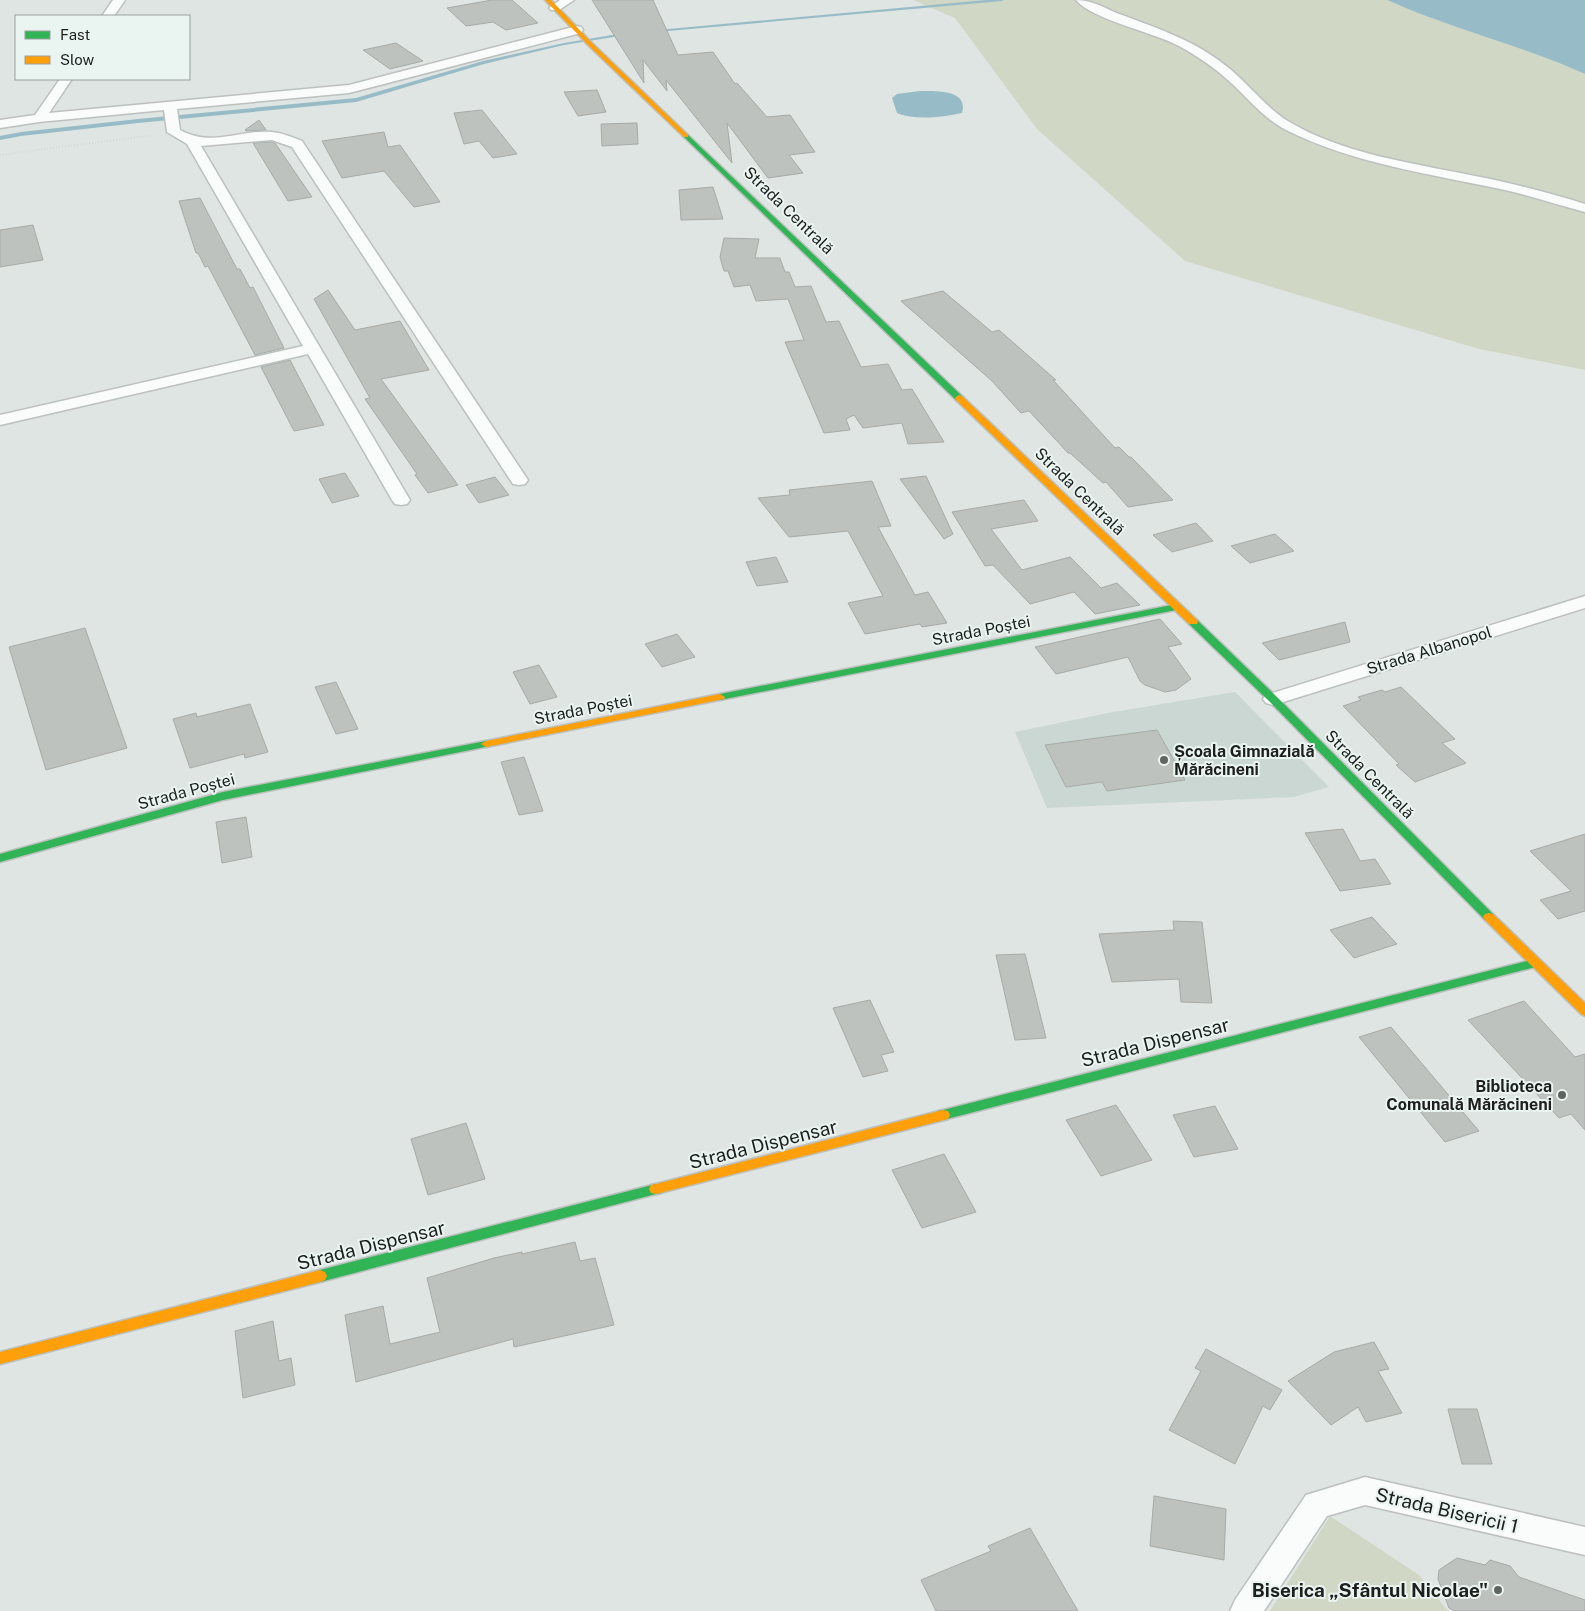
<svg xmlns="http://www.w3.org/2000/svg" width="1585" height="1611" font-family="'Public Sans',sans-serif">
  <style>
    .built { fill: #cbd7d2 }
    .green { fill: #d1d7c5 }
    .water { fill: #98bcc7 }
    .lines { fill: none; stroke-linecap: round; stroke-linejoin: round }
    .stream { fill: #98bcc7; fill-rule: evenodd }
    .building { fill: #bec2bf; stroke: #a7aba8 }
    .street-casing { stroke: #bcc0be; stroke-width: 3 }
    .fast-casing { stroke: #bcc0be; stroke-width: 3 }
    .slow-casing { stroke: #bcc0be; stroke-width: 3 }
    .path { stroke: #ced0cf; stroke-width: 2; stroke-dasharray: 0.5 2.5; stroke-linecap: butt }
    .street { fill: #fafbfb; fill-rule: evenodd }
    .fast { fill: #30b455; fill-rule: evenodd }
    .slow { fill: #ff9f0a; fill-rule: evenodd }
    .poi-dot { fill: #606463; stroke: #eaf4f0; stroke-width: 2 }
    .labels { text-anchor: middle; stroke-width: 4; stroke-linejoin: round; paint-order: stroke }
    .street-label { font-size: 16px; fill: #1c1f1e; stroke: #eaf4f0 }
    .poi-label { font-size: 16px; font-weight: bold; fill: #1c1f1e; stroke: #eaf4f0; text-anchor: start }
    .near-street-label { font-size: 19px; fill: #1c1f1e; stroke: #eaf4f0 }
    .near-poi-label { font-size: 19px; font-weight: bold; fill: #1c1f1e; stroke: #eaf4f0; text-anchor: end }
  </style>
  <rect width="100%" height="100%" fill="#dfe5e2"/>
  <path class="built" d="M1235 692 1329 787 1294 797 1047 808 1015 732 1108 713Z"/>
  <path class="green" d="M913 0H1387C1451 29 1521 45 1585 74V370L1479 349 1185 261 1037 129 955 18Z
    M1330 1516 1419 1575 1448 1611H1270Z"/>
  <path class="water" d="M1387 0H1585V74C1521 45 1451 29 1387 0Z
    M920 91C935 91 969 89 962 113 943 117 916 121 897 113L892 98 897 94Z"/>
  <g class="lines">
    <path class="stream" d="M986 0H1004L1002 1 657 32 655 31 657 30Z
      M624 33 626 34V35L564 45 484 64 356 102 138 123 21 136 0 140V136L21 132 138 119 356 98 483 61 564 43Z"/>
  </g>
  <path class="building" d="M492 0H512L538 23 506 30 493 22 466 26 447 8Z
    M592 0H653L678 55 713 52 735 84 737 83 767 117 790 115 815 152 789 155 803 173 768 178 727 123 732 163 666 80 667 91 643 60 644 83Z
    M396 43 423 61 390 69 363 50Z
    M597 90 606 112 578 116 564 92Z
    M482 110 517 154 493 158 479 141 464 144 454 113Z
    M259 120 266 130 246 131 245 130Z
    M637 123 638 144 602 146 601 124Z
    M384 132 388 147 400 145 440 202 414 207 384 171 342 178 322 141Z
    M272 142 275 143 312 197 288 201 253 143Z
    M713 187 723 219 681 220 679 190Z
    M200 198 237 269H240L250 288 253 287 284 348 255 355 208 266 205 267 198 253H196L179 201Z
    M33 225 43 260 0 267V230Z
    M724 238 759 239 755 258H780L785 272H789L795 287 811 286 826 322 839 321 861 367 888 364 902 390 912 389 944 442 908 444 902 423 863 428 854 415 846 419 850 430 824 433 785 342 804 340 788 299 756 301 750 285 734 287 728 271H724L720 257Z
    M328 290 355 330 400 321 429 370 381 379 458 485 428 493 415 475 417 474 365 399 370 398 314 299Z
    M943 291 992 332 999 330 1056 380H1053L1115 448 1119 447 1129 457H1131L1173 500 1128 507 1106 482 1103 483 1070 453H1068L1029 411 1021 413 992 381 901 301Z
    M290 360 324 425 294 431 261 367Z
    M345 473 359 496 332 503 319 479Z
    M926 476 953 534 944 539 900 479Z
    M495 477 509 495 479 503 466 485Z
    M872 481 891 526 878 527 915 595 928 592 947 623 922 627 920 624 865 634 848 603 883 596 848 531 789 537 758 498 790 495 789 490Z
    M1024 500 1038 521 991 529 1022 570 1070 557 1101 588 1117 583 1140 605 1095 614 1074 592 1030 604 993 565 985 566 952 512Z
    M1196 523 1213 541 1172 552 1153 535Z
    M1275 534 1294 551 1250 563 1231 546Z
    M776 557 788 582 757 586 746 562Z
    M1160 619 1182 644 1168 647 1191 679 1176 690 1165 692 1145 685 1140 681 1128 657 1056 674 1035 647Z
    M1345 622 1350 642 1279 660 1262 643Z
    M85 628 127 748 46 770 9 647Z
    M677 634 695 657 662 667 645 644Z
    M539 665 557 697 530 704 513 672Z
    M336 682 358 729 336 734 315 687Z
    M1401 687 1455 739 1442 743 1466 763 1415 782 1396 765 1399 764 1343 706 1361 700 1358 697 1382 690 1385 692Z
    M250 704 268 752 245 758 244 754 190 768 173 719 196 713 197 717Z
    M1157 730 1185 780 1107 791 1102 782 1066 787 1045 745Z
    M524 757 543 811 519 815 501 762Z
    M246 817 252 857 222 863 216 822Z
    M1343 829 1360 861 1375 859 1391 884 1340 891 1305 833Z
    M1585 834V911L1558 919 1540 900 1571 891 1530 851Z
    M1372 917 1397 944 1354 958 1330 930Z
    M1173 921 1202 922 1212 1003 1181 1002 1179 979 1112 982 1099 934 1174 930Z
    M1025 954 1046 1038 1015 1040 996 955Z
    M870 1000 894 1052 881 1055 888 1071 863 1077 833 1008Z
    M1524 1001 1575 1057 1585 1054V1130L1571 1114 1559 1118 1468 1020Z
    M1391 1027 1479 1131 1445 1142 1359 1037Z
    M1116 1105 1152 1160 1101 1176 1066 1120Z
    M1215 1106 1238 1149 1194 1157 1173 1115Z
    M466 1123 485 1179 428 1195 411 1139Z
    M944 1154 976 1212 922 1228 892 1170Z
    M575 1242 580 1261 595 1258 614 1325 514 1347 513 1339 356 1382 345 1315 383 1306 390 1344 440 1332 427 1278 494 1258 522 1252V1254Z
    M273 1321 279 1361 291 1358 295 1385 243 1398 235 1331Z
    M1374 1342 1389 1369 1378 1371 1402 1413 1366 1422 1358 1407 1331 1425 1288 1381 1334 1352Z
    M1206 1349 1282 1390 1270 1410 1263 1406 1235 1464 1169 1430 1201 1371 1195 1368Z
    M1448 1409H1477L1492 1464H1462Z
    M1154 1496 1226 1509 1224 1560 1150 1546Z
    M1030 1528 1078 1611H936L921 1580 991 1551 988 1546Z
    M1457 1558 1485 1565 1490 1560 1510 1566 1519 1577 1585 1600V1611H1455L1449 1608 1438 1579 1439 1570Z"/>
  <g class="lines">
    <g class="street-casing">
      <path id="street" d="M113 0H125L114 16H102Z
        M560 0H574L559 10H551L549 8Z
        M1076 0C1094 0 1105 9 1122 15 1162 30 1196 41 1230 69 1249 85 1265 106 1286 120 1342 154 1412 163 1475 176 1512 183 1549 193 1585 204V212C1558 205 1532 196 1505 190 1431 174 1354 164 1286 130 1263 118 1248 98 1229 81 1214 67 1197 56 1179 46 1153 32 1093 20 1076 0Z
        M577 26 581 27 583 30 581 33 349 93 177 109 180 130C214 148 238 129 272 132 283 133 292 137 302 141L528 480 525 484 519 485 513 484 292 147 272 140 201 146 410 500 407 504 401 505 395 504 392 500 308 354 0 425V415L303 346 187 144 167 132 164 110 39 122 0 128V120L35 115 60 79H72L49 113 349 85Z
        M1585 596V608L1280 703 1273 705 1266 703 1263 699 1266 695Z
        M1365 1477 1585 1527V1555L1365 1505 1327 1516 1264 1611H1230L1235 1600 1306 1495Z"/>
    </g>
    <g class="fast-casing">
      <path id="fast" d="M684 135H688L962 396V400H956L684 137Z
        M1177 604 1182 607 1181 609 720 700 715 697 720 694Z
        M1193 619 1197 620 1277 697 1493 914 1495 917 1493 920H1485L1269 701 1189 624 1188 622Z
        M486 741 490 742 491 744 490 746 223 800 0 862V854L223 792Z
        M1535 959 1539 960 1541 963 1539 966 943 1120 938 1119 936 1115 938 1111 943 1110Z
        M656 1184 661 1185 663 1189 661 1193 656 1194 320 1282 315 1280 313 1276 315 1272 320 1270Z"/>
    </g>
    <g class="slow-casing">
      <path id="slow" d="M545 0H551L592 43 688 135V137H684L588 45Z
        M959 395 962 396 1197 620 1198 622 1197 624H1189L956 400 955 398Z
        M720 694 725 697 724 699 486 747 481 744 486 741Z
        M1489 913 1493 914 1585 1003V1016L1581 1014 1485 920 1483 917 1485 914Z
        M943 1110 948 1111 950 1115 948 1119 656 1194 651 1193 649 1189 651 1185 656 1184Z
        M320 1270 325 1272 327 1276 325 1280 320 1282 0 1364V1352Z"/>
    </g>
    <path class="path" d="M0 155 154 135"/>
    <use href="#street" class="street"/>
    <use href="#fast" class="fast"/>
    <use href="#slow" class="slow"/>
  </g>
  <g class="poi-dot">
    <circle cx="1164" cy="760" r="5"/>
    <circle cx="1562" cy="1095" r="5"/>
    <circle cx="1498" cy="1590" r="5"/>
  </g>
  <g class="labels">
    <g class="street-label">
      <text transform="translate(789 210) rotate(44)" y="6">Strada Centrală</text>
      <text transform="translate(1080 491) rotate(44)" y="6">Strada Centrală</text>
      <text transform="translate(981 630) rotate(-11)" y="6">Strada Poștei</text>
      <text transform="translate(1429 650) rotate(-17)" y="6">Strada Albanopol</text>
      <text transform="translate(583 709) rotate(-11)" y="6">Strada Poștei</text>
      <text transform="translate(1370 774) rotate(45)" y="6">Strada Centrală</text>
      <text transform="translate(186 791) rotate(-15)" y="6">Strada Poștei</text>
    </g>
    <g class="poi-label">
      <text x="1174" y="757">Școala Gimnazială<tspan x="1174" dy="18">Mărăcineni</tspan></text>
      <text x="1552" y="1092" text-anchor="end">Biblioteca<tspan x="1552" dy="18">Comunală Mărăcineni</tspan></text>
    </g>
    <g class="near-street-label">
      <text transform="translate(1155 1042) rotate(-14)" y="7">Strada Dispensar</text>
      <text transform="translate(763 1144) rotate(-14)" y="7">Strada Dispensar</text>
      <text transform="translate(371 1245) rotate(-14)" y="7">Strada Dispensar</text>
      <text transform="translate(1447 1510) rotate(13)" y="7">Strada Bisericii 1</text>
    </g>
    <g class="near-poi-label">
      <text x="1488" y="1597">Biserica „Sfântul Nicolae"</text>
    </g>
  </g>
  <rect x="15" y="15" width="175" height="65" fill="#eaf4f0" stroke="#989f9c"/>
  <rect x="25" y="31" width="25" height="8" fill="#30b455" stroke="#989f9c"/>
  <text x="60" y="40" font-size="15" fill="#1c1f1e">Fast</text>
  <rect x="25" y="56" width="25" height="8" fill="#ff9f0a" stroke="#989f9c"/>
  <text x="60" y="65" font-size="15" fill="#1c1f1e">Slow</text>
</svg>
